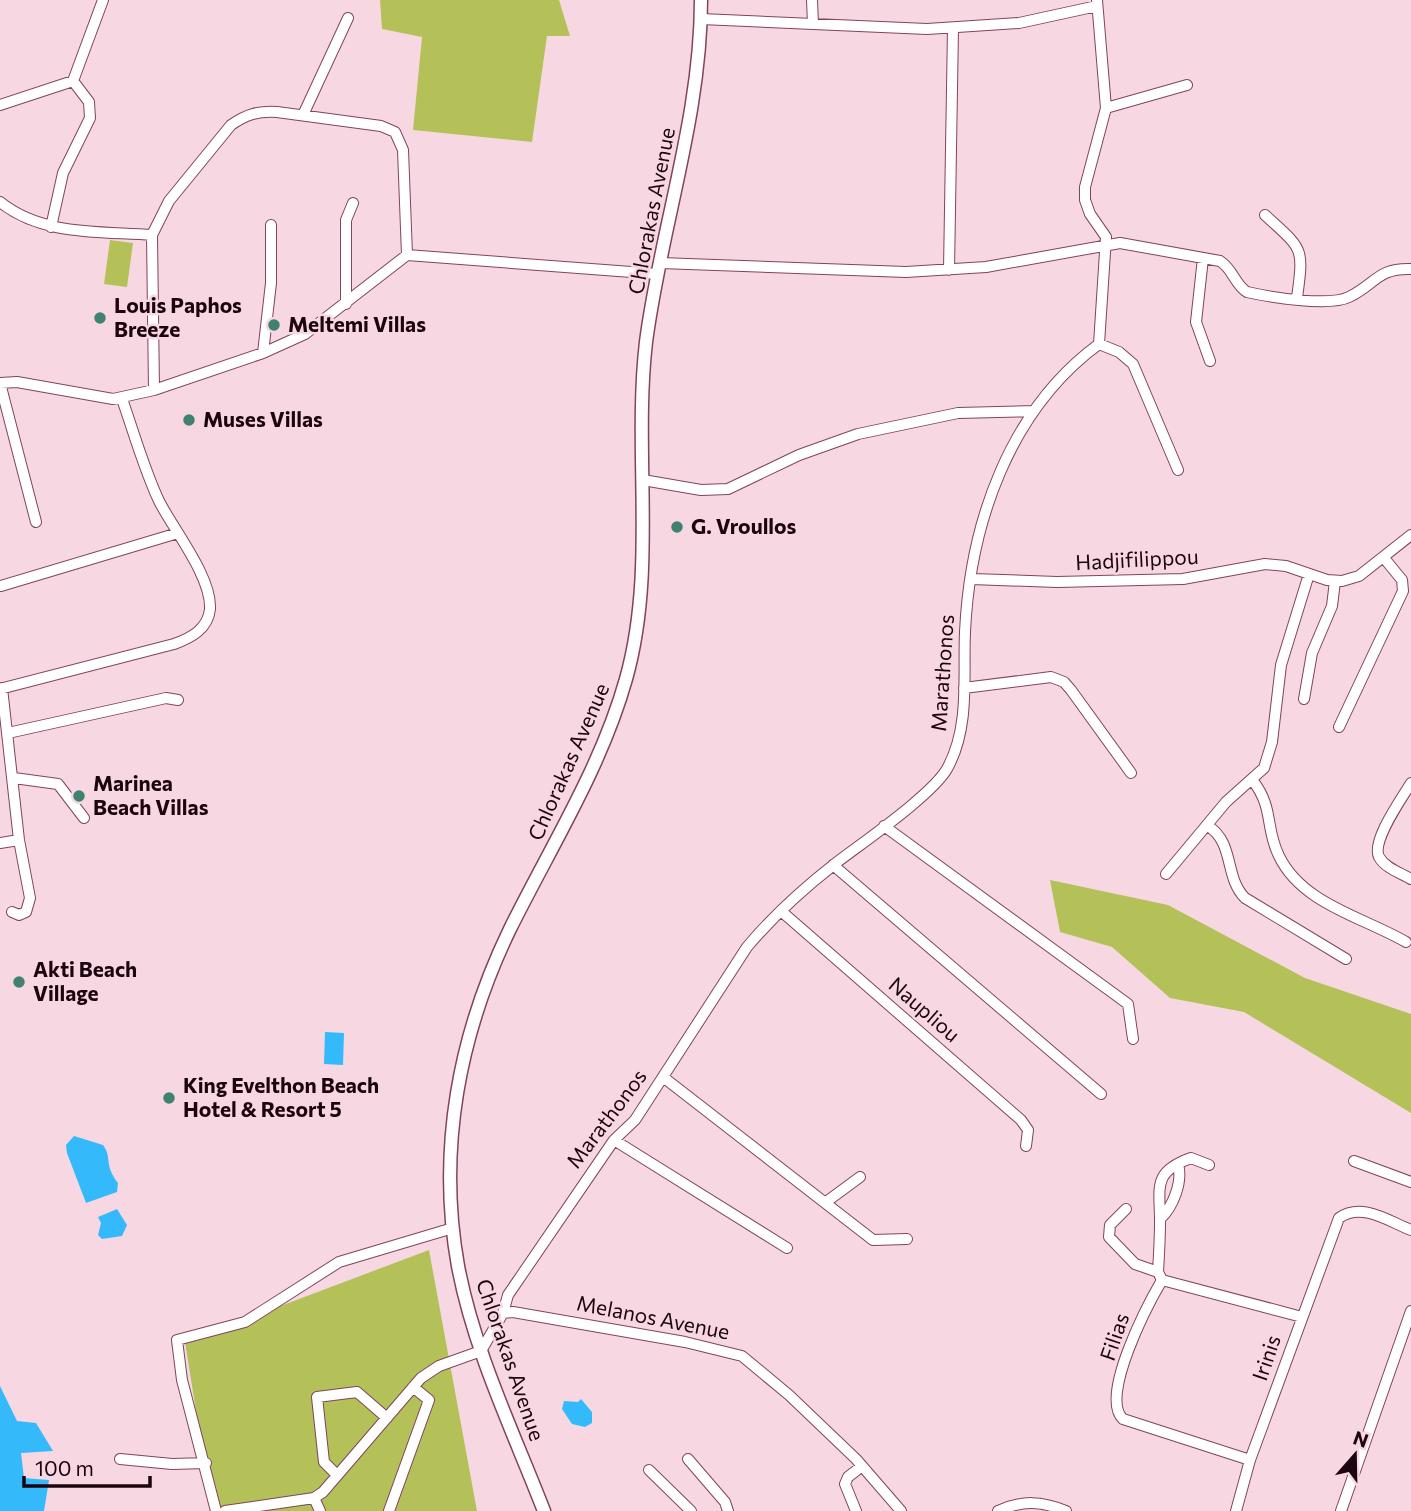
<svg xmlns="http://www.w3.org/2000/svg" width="1411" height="1511" font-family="Commissioner,sans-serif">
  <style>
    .green { fill: #b4c158 }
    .water { fill: #34bafb }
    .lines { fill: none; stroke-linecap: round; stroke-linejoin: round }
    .minor-casing { stroke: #82435d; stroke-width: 12 }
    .major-casing { stroke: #82435d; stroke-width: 15 }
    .minor { stroke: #fff; stroke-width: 10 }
    .major { stroke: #fff; stroke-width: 12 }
    .poi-dot { fill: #408171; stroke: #f7d8e2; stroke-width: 2.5 }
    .labels { text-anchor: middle; stroke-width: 5; stroke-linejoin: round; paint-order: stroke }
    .street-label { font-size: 21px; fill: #1d050f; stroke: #f7d8e2 }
    .poi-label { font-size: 21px; font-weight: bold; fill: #1d050f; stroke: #f7d8e2; text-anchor: start }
  </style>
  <rect width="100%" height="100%" fill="#f7d8e2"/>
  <path class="green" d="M380 0H559L570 36H547L532 142 413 130 422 37 382 29Z
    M110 240 133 243 127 287 104 284Z
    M1050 880 1168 905 1305 978 1411 1014V1113L1244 1012 1170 998 1112 947 1060 932Z
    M429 1250 477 1511H212L185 1342Z"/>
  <path class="water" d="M325 1032 344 1033 343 1065 324 1064Z
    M74 1136 103 1145C113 1159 103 1163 118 1183L117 1192 86 1203 67 1153 66 1145Z
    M117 1209 127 1225 122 1236 102 1239 98 1235 101 1223 98 1217Z
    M0 1386 17 1421 36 1423 53 1451 21 1453 24 1478 49 1480 44 1511H0Z
    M581 1399 592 1412V1423L585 1427 572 1424 562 1409 564 1401 578 1402Z"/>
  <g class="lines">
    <g class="minor-casing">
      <path id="minor" d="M812 0 813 24
        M701 19 927 29 1019 23 1097 6
        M73 81 103 0
        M0 105 73 81 89 102 90 118 63 173 51 227
        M1106 108 1187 85
        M303 115 348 18
        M0 202C42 236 100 231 152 235
        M1265 215C1303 250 1304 246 1297 298
        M1203 258 1196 322 1210 361
        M660 263 906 272 986 267 1120 243 1220 261C1233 269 1235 285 1247 292 1269 297 1329 307 1349 297 1376 284 1377 268 1411 269
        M949 270 953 28
        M346 304V220L353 203
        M1099 344 1119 352 1133 364 1178 470
        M263 353 271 283V225
        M0 383 17 382 113 399 154 390 263 353 305 334 407 255 658 274
        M0 383 36 522
        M154 390 152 235 169 201 231 125C247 114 258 111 277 112L381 126 395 132 403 150 407 255
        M643 480 701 490 728 489 799 455 858 434 958 413 1033 411
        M972 579 1057 582 1183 579 1265 564 1286 566 1327 580 1342 581 1359 576 1411 535
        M1 586 178 533
        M2 688 19 840 30 898 26 912 19 915 12 912
        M964 688 1051 677 1064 682 1071 690 1131 773
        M0 689 174 644C191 638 208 629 210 609 212 577 173 529 159 501 144 469 134 433 122 399
        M1304 699 1312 653 1332 606 1335 581
        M1339 727 1403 591 1402 580 1384 558
        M8 733 166 698 178 700
        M14 778 58 784 84 818
        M1253 781C1274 808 1265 828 1279 856 1302 904 1363 917 1406 942
        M1411 783C1402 798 1371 841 1379 857 1385 868 1401 873 1411 879
        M884 826 1128 1004 1133 1039
        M1208 826C1235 843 1224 877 1245 898L1346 959
        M0 843 19 840
        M833 865 1101 1094
        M1166 874 1226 802 1264 768 1272 742 1281 665 1309 574
        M781 911 1021 1120 1028 1130 1026 1146
        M663 1077 873 1240 907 1239
        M614 1140 787 1248
        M1354 1161 1411 1182
        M826 1202 860 1177
        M1126 1209 1110 1225 1109 1237 1135 1264 1158 1272
        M1160 1219C1173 1207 1183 1182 1178 1164
        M1162 1280C1148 1304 1099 1397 1123 1419L1250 1460
        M1162 1280 1158 1272C1159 1255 1160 1239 1160 1222 1160 1187 1152 1172 1191 1158L1209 1165
        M1162 1280 1302 1317
        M503 1313 513 1312 685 1342 742 1356 789 1395 856 1459 901 1511
        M120 1459 172 1464 206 1463
        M688 1459 725 1502 728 1511
        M649 1470 691 1511
        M337 1475 324 1462 317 1397 357 1392 387 1418
        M314 1498 320 1511
        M216 1511 182 1380 177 1340 245 1322 339 1262 453 1228
        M225 1511 314 1498 323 1492 421 1378 439 1366 481 1351 503 1313 508 1295 614 1140 635 1120 747 947C773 916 804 888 836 863 862 843 935 793 948 767 970 726 963 676 965 632 970 524 1009 410 1099 344L1106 237 1090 214 1085 200V187L1106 108 1097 0
        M389 1511 429 1400 413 1387
        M856 1511 845 1484 848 1477 862 1466
        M998 1511C1022 1500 1042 1501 1066 1511
        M1236 1511 1250 1460 1339 1218C1362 1202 1388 1221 1411 1230
        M1341 1511 1411 1311"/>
    </g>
    <g class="major-casing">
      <path id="major" d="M544 1511C513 1431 474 1351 458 1266 437 1150 459 1034 510 929 550 848 601 768 626 679 657 569 633 454 646 342 661 227 701 117 701 0"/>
    </g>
    <use href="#minor" class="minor"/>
    <use href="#major" class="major"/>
  </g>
  <g class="poi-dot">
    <circle cx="100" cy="318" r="7"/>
    <circle cx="274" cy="325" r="7"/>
    <circle cx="189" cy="420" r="7"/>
    <circle cx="677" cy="527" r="7"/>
    <circle cx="79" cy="796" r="7"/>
    <circle cx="19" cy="982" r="7"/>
    <circle cx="169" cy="1098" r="7"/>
  </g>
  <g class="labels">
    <g class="street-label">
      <text transform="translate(652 211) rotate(-79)" y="7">Chlorakas Avenue</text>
      <text transform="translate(1137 560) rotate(-3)" y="7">Hadjifilippou</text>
      <text transform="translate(943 673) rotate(-86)" y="7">Marathonos</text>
      <text transform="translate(569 762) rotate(-66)" y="7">Chlorakas Avenue</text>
      <text transform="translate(924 1010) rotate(41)" y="7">Naupliou</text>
      <text transform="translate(607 1119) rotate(-53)" y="7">Marathonos</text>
      <text transform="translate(653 1318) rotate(11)" y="7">Melanos Avenue</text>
      <text transform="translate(1115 1337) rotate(-71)" y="7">Filias</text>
      <text transform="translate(1267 1358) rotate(-71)" y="7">Irinis</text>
      <text transform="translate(510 1360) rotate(71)" y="7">Chlorakas Avenue</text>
    </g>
    <g class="poi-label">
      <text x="114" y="313">Louis Paphos<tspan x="114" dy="24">Breeze</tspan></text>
      <text x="288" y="332">Meltemi Villas</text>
      <text x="203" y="427">Muses Villas</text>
      <text x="691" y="534">G. Vroullos</text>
      <text x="93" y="791">Marinea<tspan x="93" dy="24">Beach Villas</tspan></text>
      <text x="33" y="977">Akti Beach<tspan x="33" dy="24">Village</tspan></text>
      <text x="183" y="1093">King Evelthon Beach<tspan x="183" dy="24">Hotel &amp; Resort 5</tspan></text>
    </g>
  </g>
  <g transform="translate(1355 1455) rotate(20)" stroke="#f7d8e2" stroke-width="5" paint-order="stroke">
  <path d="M0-5L12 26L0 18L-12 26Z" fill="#1d050f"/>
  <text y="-10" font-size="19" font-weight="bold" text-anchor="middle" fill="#1d050f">N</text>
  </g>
  <path d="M24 1476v10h126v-10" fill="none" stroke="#1d050f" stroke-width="3.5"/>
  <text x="35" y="1476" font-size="21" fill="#1d050f" stroke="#f7d8e2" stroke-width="5" paint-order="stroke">100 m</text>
</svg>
